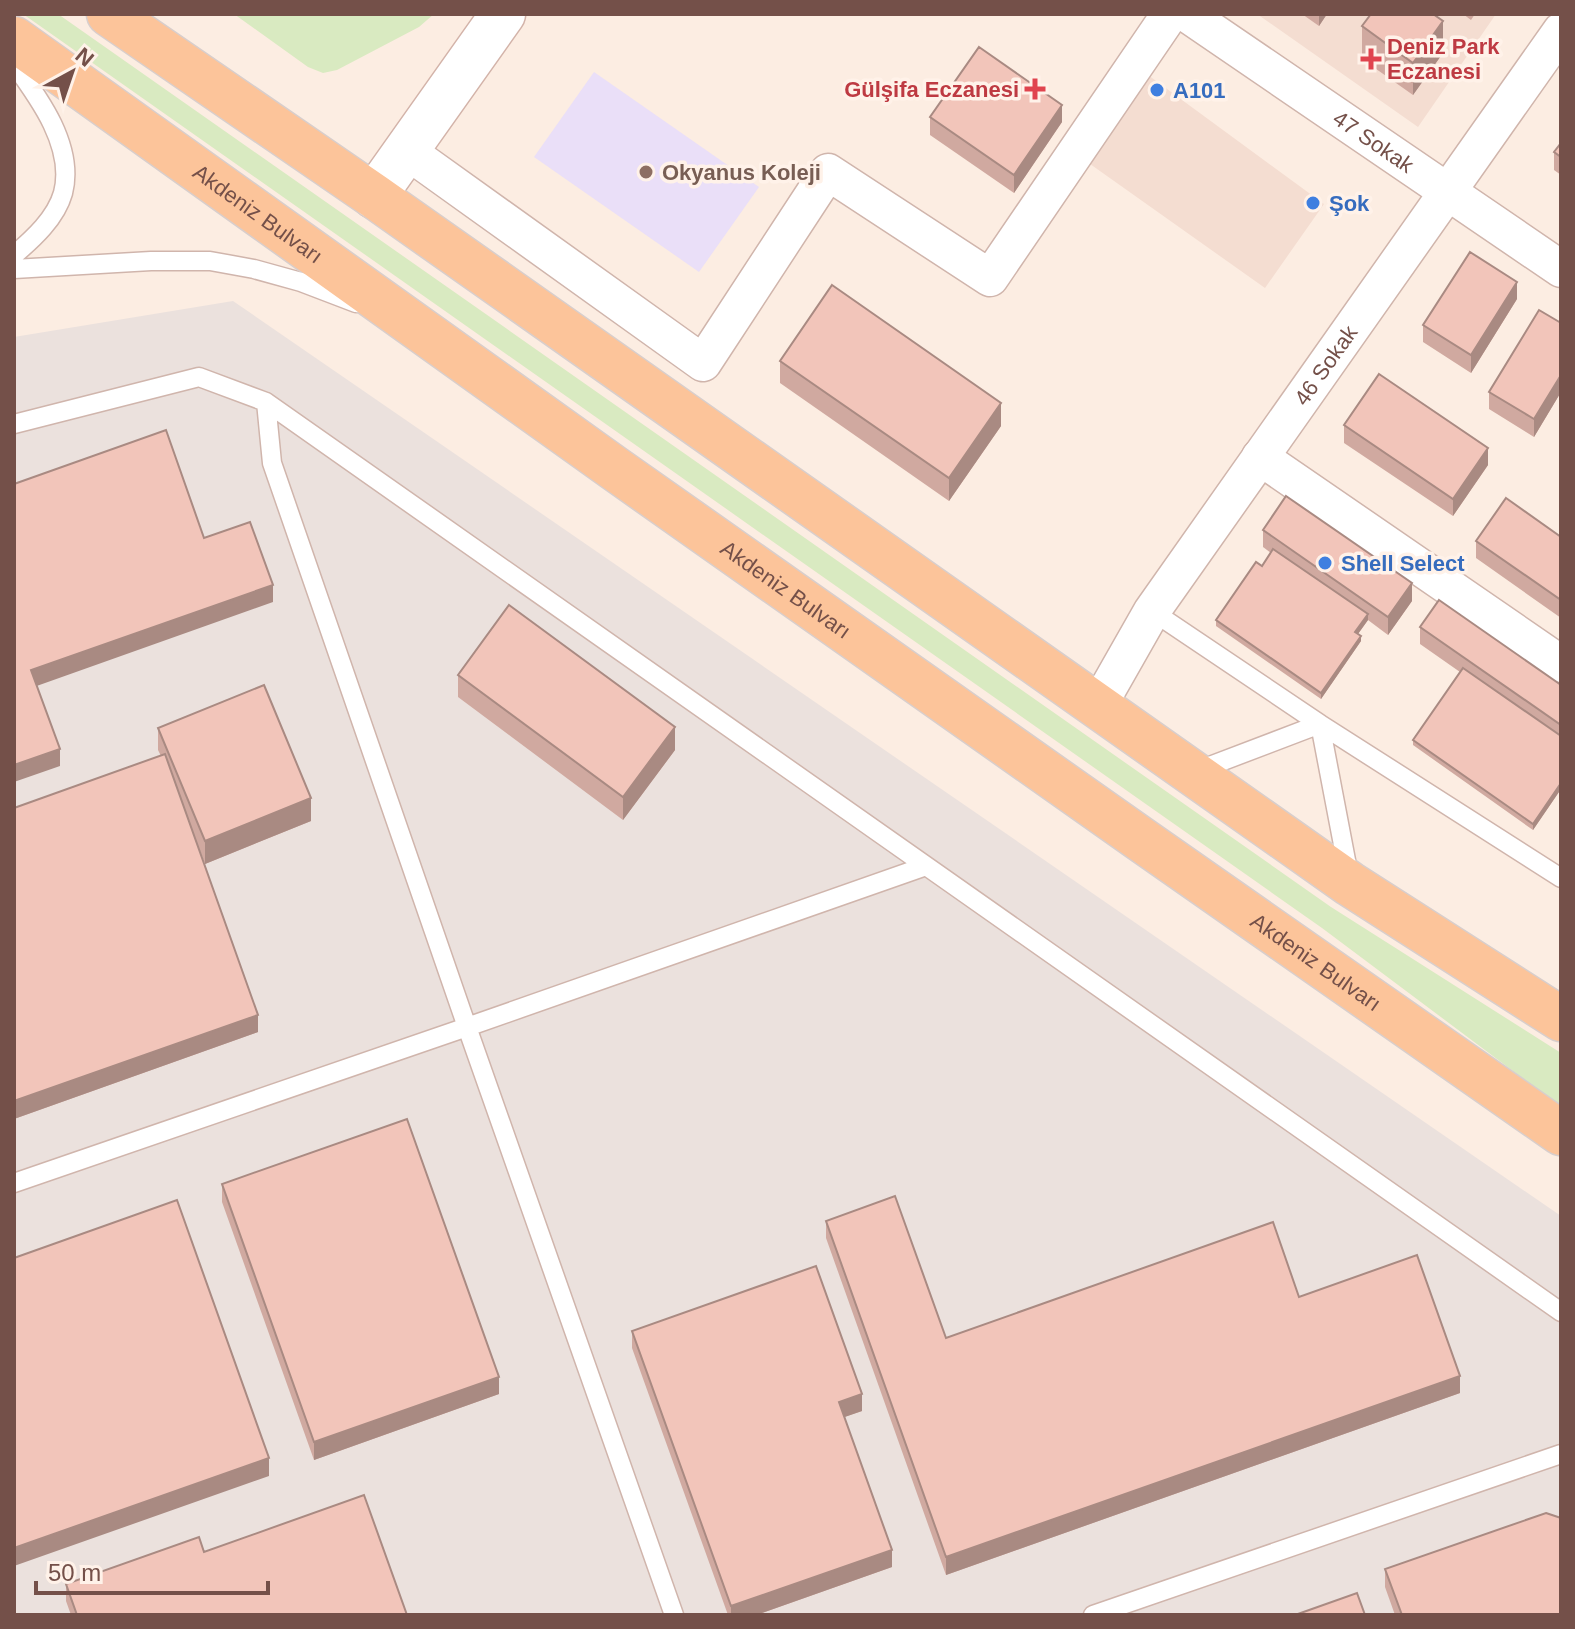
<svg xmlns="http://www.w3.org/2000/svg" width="1575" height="1629" font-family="Arial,sans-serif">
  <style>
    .residential { fill: #f4ddd1 }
    .industrial { fill: #ebe1dd }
    .education { fill: #eadff8 }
    .green { fill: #d9eac1 }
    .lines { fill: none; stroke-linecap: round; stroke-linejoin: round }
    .lane-casing { stroke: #d0b5ac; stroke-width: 21 }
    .street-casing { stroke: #d0b5ac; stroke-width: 39 }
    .secondary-casing { stroke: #d3b3a9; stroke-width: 47 }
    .primary-casing { stroke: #d8cecc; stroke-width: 47 }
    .lane { stroke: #fff; stroke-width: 18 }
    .street { stroke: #fff; stroke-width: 36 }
    .secondary { stroke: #fff; stroke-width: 44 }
    .primary { stroke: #fcc49a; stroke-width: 44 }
    .wall { fill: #d0a9a0 }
    .shaded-wall { fill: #a98a82 }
    .building { fill: #f2c5ba; stroke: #a98a82; stroke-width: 2 }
    .health-dot { fill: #e0444e; stroke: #fff2e9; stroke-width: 3 }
    .shop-dot { fill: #3f7fe0; stroke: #fff2e9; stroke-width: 3 }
    .education-dot { fill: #8d6e63; stroke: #fff2e9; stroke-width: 3 }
    .labels { text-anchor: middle; stroke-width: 7; stroke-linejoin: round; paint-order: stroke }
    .health-label { font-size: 22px; font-weight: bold; fill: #be3a42; stroke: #fff2e9; text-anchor: start }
    .shop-label { font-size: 22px; font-weight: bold; fill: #366cbe; stroke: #fff2e9; text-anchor: start }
    .street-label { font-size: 22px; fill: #745049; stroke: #fff2e9 }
    .education-label { font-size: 22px; font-weight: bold; fill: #785e54; stroke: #fff2e9; text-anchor: start }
  </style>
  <rect width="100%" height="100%" fill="#fcede2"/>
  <path class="residential" d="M1257 14H1496L1418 127Z
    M1148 75 1324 204 1265 288 1083 159Z"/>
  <path class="industrial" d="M233 301 1561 1216V1615H14V337Z"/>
  <path class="education" d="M594 72 759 187 699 272 534 157Z"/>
  <path class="green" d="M23 14H58L1331 907 1561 1053V1107L1322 928Z
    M234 14H434L419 27 337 70 323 73 308 67Z"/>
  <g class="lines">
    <g class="lane-casing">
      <path id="lane" d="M14 64C39 98 75 147 63 193 56 218 33 239 14 255
        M14 269 151 261H210L254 269 301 282 356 303
        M266 402 272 463 467 1027 674 1615
        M14 424 199 377 266 402 1561 1312
        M1152 611 1320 724 1349 876
        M1194 772 1320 724 1561 878
        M14 1183 467 1027 926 866
        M1093 1615 1561 1454"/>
    </g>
    <g class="street-casing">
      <g id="street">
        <path id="s1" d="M1187 14 1561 269"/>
        <path d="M407 151 703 363 828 172 990 278 1170 14"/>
        <path d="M1260 457 1561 664"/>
        <path id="s2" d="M1098 706 1152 611 1561 31"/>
      </g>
    </g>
    <g class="secondary-casing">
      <path id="secondary" d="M374 196 503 14"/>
    </g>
    <g class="primary-casing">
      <g id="primary">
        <path d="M109 14 374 196 1350 884 1561 1019"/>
        <path id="s3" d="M14 39 614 468 1139 838 1561 1133"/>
      </g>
    </g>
    <use href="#lane" class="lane"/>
    <use href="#street" class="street"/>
    <use href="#secondary" class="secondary"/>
    <use href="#primary" class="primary"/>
  </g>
  <path class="wall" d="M1302 14H1327L1319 26Z
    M1463 14H1475L1471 20Z
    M1362 26 1443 53 1413 95 1362 59Z
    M930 117 1062 122 1014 193 930 135Z
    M1561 143V175L1554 170V152Z
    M1517 299 1471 373 1423 342V325Z
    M1561 323V392L1534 437 1489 409V392Z
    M780 361 1001 426 949 501 780 383Z
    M1344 425 1488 465 1453 516 1344 443Z
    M1263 530 1412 601 1388 635 1368 620 1358 634 1361 641 1321 699 1216 626V620L1262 566 1271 553 1263 547Z
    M1561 537V618L1476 558V541Z
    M1420 627 1561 685V789L1533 830 1413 745V740L1460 672 1420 644Z
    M458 675 675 750 623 820 458 697Z
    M158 728 311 821 205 864 199 848 258 1032 14 1119V808L161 756 158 750Z
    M222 1184 499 1394 314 1460 222 1202Z
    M826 1221 946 1338 1299 1297 1460 1393 946 1575 826 1238Z
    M632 1331 862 1411 844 1417 892 1567 756 1615H728L632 1348Z
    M204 1552 407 1615H71L66 1601V1584Z
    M1385 1569 1561 1615H1395L1385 1587Z"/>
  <path class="shaded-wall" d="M1319 14H1327L1319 26Z
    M1443 21V53L1413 95V63Z
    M1062 105V122L1014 193V175Z
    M1517 282V299L1471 373V355Z
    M1561 375V392L1534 437V419Z
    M1001 403V426L949 501V478Z
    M1488 448V465L1453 516V499Z
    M1412 583V601L1388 635V617Z
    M273 585V602L31 688V670Z
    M1368 614V620L1355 638V632Z
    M1361 636V641L1321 699V693Z
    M675 727V750L623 820V797Z
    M60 749V766L14 782V765Z
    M1561 783V789L1533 830V824Z
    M311 798V821L205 864V841Z
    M258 1015V1032L14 1119V1101Z
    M1460 1376V1393L946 1575V1557Z
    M499 1377V1394L314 1460V1442Z
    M862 1394V1411L839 1419V1402Z
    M269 1458V1476L14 1566V1548Z
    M892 1550V1567L756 1615H731V1606Z"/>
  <path class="building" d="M1371 14H1433L1443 21 1413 63 1362 26Z
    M979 47 1062 105 1014 175 930 117Z
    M1561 143V157L1554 152Z
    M1470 252 1517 282 1471 355 1423 325Z
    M832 285 1001 403 949 478 780 361Z
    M1539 310 1561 323V375L1534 419 1489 392Z
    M1379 374 1488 448 1453 499 1344 425Z
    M166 430 204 538 250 522 273 585 31 670 60 749 14 765V484Z
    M1286 496 1412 583 1388 617 1263 530Z
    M1506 498 1561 537V600L1476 541Z
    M1273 549 1368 614 1355 632 1361 636 1321 693 1216 620 1256 562 1262 566Z
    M1439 600 1561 685V725L1420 627Z
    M509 605 675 727 623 797 458 675Z
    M1463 668 1561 736V783L1533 824 1413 740Z
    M264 685 311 798 205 841 158 728Z
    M165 754 258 1015 14 1101V808Z
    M407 1119 499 1377 314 1442 222 1184Z
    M895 1196 946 1338 1273 1222 1299 1297 1417 1255 1460 1376 946 1557 826 1221Z
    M177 1200 269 1458 14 1548V1258Z
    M816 1266 862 1394 839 1402 892 1550 731 1606 632 1331Z
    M364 1495 407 1615H77L66 1584 199 1537 204 1552Z
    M1546 1513 1561 1518V1615H1402L1385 1569Z
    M1357 1593 1365 1615H1295Z"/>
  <g class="health-dot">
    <path d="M1367 47h8v8h8v8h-8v8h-8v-8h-8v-8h8z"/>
    <path d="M1031 77h8v8h8v8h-8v8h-8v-8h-8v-8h8z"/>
  </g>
  <g class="shop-dot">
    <circle cx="1157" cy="90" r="8"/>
    <circle cx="1313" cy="203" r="8"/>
    <circle cx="1325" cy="563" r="8"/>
  </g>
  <circle class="education-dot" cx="646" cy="172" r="8"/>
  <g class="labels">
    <g class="health-label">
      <text x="1387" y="54">Deniz Park<tspan x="1387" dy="25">Eczanesi</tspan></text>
      <text x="1019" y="97" text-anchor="end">Gülşifa Eczanesi</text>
    </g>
    <g class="shop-label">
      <text x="1173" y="98">A101</text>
      <text x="1329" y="211">Şok</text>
      <text x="1341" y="571">Shell Select</text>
    </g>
    <g class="street-label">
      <text dy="8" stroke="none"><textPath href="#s1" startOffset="226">47 Sokak</textPath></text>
      <text dy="8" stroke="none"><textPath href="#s3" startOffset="300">Akdeniz Bulvarı</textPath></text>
      <text dy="8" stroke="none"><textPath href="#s2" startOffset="410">46 Sokak</textPath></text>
      <text dy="8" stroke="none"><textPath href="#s3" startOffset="948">Akdeniz Bulvarı</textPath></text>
      <text dy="8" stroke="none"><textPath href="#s3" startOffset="1596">Akdeniz Bulvarı</textPath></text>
    </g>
    <g class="education-label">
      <text x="662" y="180">Okyanus Koleji</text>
    </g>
  </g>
  <rect width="1575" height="1629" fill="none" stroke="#745049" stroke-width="32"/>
  <g transform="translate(72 72) rotate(40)" stroke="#fff2e9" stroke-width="6" paint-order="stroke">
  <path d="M0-6L14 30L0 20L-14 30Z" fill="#745049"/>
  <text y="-12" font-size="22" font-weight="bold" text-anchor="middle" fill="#745049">N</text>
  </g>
  <path d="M36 1581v12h232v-12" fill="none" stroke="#745049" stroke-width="4"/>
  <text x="48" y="1581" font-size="24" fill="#745049" stroke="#fff2e9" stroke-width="6" paint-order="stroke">50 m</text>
</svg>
